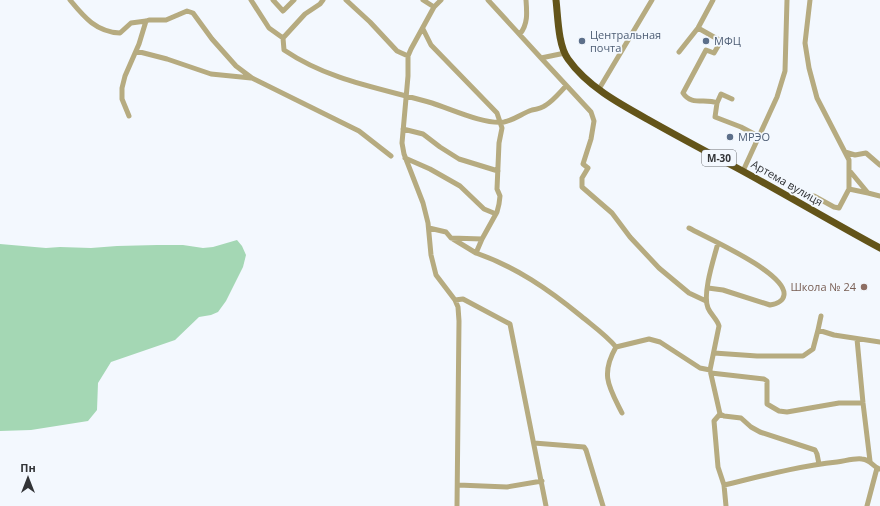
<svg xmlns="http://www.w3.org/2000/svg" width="880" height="506" font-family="'Open Sans',sans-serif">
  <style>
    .green { fill: #a4d7b4 }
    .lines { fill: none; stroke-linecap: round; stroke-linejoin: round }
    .minor { stroke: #b6ab80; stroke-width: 5 }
    .highway { stroke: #635419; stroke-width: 7 }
    .service-dot { fill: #5c6f8a; stroke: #f3f8fe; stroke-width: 1.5 }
    .education-dot { fill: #8d6e63; stroke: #f3f8fe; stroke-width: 1.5 }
    .labels { text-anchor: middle; stroke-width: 3.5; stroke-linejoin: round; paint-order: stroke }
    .shield { fill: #f3f8fe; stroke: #6c6f73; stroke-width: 1 }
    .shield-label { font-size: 10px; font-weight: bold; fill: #323437 }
    .service-label { font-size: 11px; fill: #4e5e75; stroke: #f3f8fe; text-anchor: start }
    .street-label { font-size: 11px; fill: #323437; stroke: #f3f8fe }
    .education-label { font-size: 11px; fill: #785e54; stroke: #f3f8fe; text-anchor: end }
  </style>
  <rect width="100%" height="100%" fill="#f3f8fe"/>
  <path class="green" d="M237 240 242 246 246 255 243 267 226 301 218 312 211 315 199 317 175 340 111 362 98 383 97 410 88 421 31 430 0 431V244L46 248 60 247 91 248 117 246 157 245H183L203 248 213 247Z"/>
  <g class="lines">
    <path class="minor" d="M70 0C84 17 96 32 120 33L131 23 146 21 149 20H166L187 11 193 13 212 39 236 66 252 78 359 131 391 156
      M251 0 269 28 283 38 284 50C330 81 380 88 432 103 451 109 485 125 504 122 514 120 523 113 532 110 538 109 542 108 546 105 554 100 560 92 566 86
      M273 0 283 11 294 0
      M346 0 370 22 397 51 408 56
      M423 0 434 7
      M441 0 434 7 411 49 408 56V76L402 143 404 154 423 203 428 223 431 255 436 275 455 300 458 307 459 321 457 506
      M488 0 541 58 565 53
      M810 0 805 43 809 68 817 98 849 160V170L868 193 880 196
      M698 28 721 41 714 53 706 50 683 93C691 106 706 98 717 103L721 94 732 99
      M423 29 431 45 497 113 502 128 499 143 497 189 500 196 499 204 497 212 482 239 451 238 446 232 429 228
      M520 34C528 24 527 13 526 0
      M283 38 305 14 320 4 323 0
      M136 51 167 59 211 74 251 78
      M679 52 698 28 713 0
      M541 58 591 112 594 121 591 139 583 164 588 168 582 178V187L612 213 630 237 659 268 689 293 706 301
      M599 89 652 0
      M717 103 715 117 741 127 758 136
      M129 116 122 99V88L125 76 139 44 146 21
      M403 129 423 134 440 147 459 159 498 171
      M845 152 855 155 866 153 880 165
      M405 158 430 169 460 186 484 209 496 214
      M849 170V189L868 193
      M743 171 777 97 785 71 787 0
      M814 196 834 207 839 208 849 189
      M689 228C707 238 787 273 784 295 783 302 776 304 770 305L723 290 708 288
      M453 239 476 253
      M482 239 476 253C516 267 548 289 581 316 593 326 606 335 616 347L649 339 660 342 700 368 710 370
      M718 243C714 258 702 294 708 308 711 315 717 319 719 326L710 370 720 414 724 416 741 418 751 427 760 432 815 450 817 454 819 464
      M455 300 463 299 510 324 546 506
      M818 330 821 316
      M857 339 863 403 870 461
      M616 347C600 375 609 387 622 413
      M714 353 757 356H803L813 349 818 330 834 335 880 342
      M711 373 764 379 767 381V404L779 411 787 412 839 403H863
      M720 414 714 421 718 467 724 485 726 506
      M534 443 584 447 586 450 603 506
      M458 485 507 487 542 481
      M724 485C762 476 799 466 837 462 845 461 854 458 862 459 872 460 872 467 880 469
      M867 506 877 468"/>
    <path class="highway" d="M556 0C558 17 558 45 568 59 587 86 618 103 647 119 677 136 707 152 737 168 785 194 832 222 880 248"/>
  </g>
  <g class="service-dot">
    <circle cx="582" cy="41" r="4"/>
    <circle cx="706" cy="41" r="4"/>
    <circle cx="730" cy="137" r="4"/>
  </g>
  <circle class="education-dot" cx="864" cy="287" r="4"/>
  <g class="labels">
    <rect class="shield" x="702" y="150" width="34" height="16" rx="3"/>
    <g class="shield-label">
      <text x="719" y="162">М-30</text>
    </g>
    <g class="service-label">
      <text x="590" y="39">Центральная<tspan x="590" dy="13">почта</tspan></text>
      <text x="714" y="45">МФЦ</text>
      <text x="738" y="141">МРЭО</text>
    </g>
    <g class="street-label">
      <text transform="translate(787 183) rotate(30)" y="4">Артема вулиця</text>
    </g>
    <g class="education-label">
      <text x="856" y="291">Школа № 24</text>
    </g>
  </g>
  <g transform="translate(28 478)" stroke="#f3f8fe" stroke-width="3" paint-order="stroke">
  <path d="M0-3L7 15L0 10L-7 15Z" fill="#323437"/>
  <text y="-6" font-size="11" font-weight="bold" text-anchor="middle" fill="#323437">Пн</text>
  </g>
</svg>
